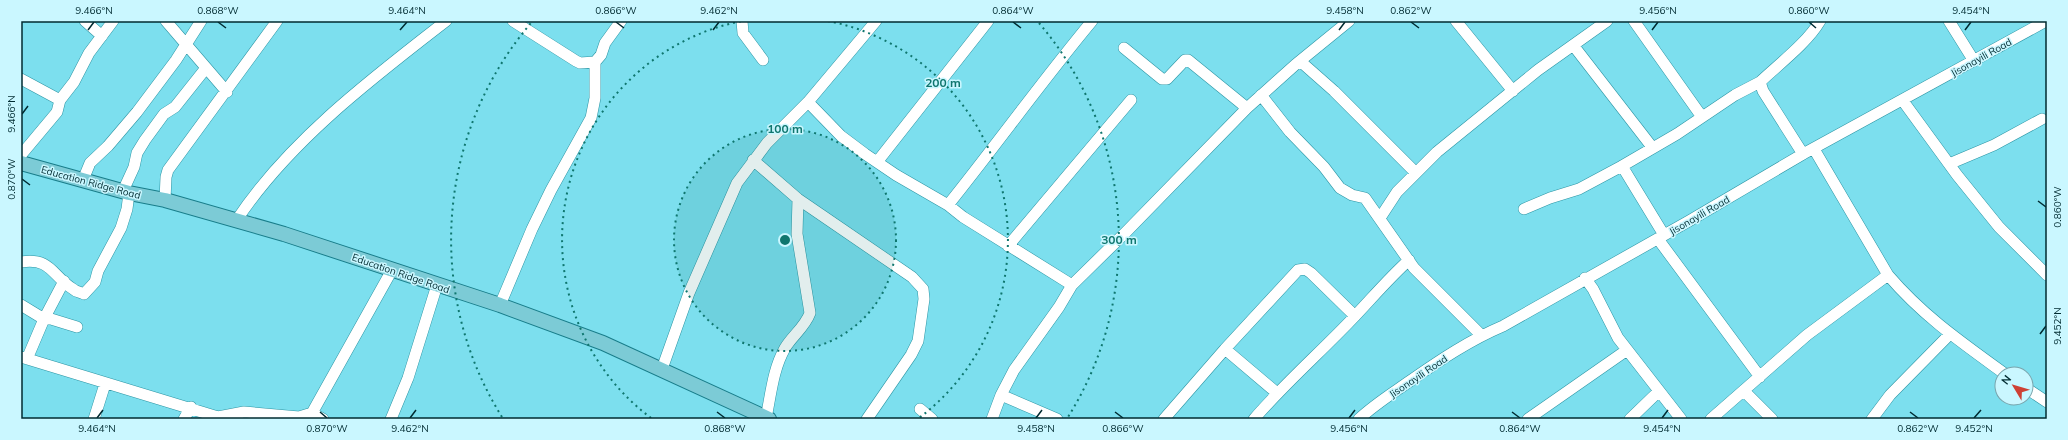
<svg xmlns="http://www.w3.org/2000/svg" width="2068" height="440" font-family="Mulish,sans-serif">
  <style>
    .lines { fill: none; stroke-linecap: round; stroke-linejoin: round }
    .minor-casing { stroke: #2c95a4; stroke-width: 12 }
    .major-casing { stroke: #187d8a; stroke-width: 16 }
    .minor { stroke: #fff; stroke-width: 11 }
    .major { stroke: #7ccbd6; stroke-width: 14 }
    .ticks { fill: none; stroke: #002b31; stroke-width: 1.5 }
    .ring { fill: none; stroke: #0f766e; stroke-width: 2; stroke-dasharray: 2 4 }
    .labels { text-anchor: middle; stroke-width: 3; stroke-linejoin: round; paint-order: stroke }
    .street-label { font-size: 10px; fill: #002b31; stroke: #caf7ff }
    .centre { fill: #0f766e; stroke: #caf7ff; stroke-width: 2 }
    .ring-label { font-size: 12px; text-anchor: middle; font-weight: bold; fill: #0f766e; stroke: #caf7ff; stroke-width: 3; stroke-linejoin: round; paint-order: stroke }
    .neatline { fill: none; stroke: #002b31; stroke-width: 1.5 }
    .ticks-label { font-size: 10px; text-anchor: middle; fill: #002b31 }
  </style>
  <rect width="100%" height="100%" fill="#7cdfee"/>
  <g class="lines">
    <g class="minor-casing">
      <path id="minor" d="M85 21 102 36
        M166 21 227 92
        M513 21 576 61 580 63 595 62
        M742 21 743 33 763 60
        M1456 21 1513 91
        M1634 21 1702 117
        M1949 21 1974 61
        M1573 45 1652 147
        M1124 48 1162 79H1167L1185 60H1188L1247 108
        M1300 61 1334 91 1416 173
        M21 79 60 100
        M1760 82C1779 64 1807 43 1820 21
        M1261 95 1290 132 1324 167 1340 188 1352 195 1365 198 1414 268 1481 335
        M1903 101 1957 175 1999 227 2047 275
        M808 102 841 136 865 154 896 175 948 205 963 217 1072 285
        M1814 149 1888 275C1923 316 1961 342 2005 374
        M21 155 57 112 60 100 74 82 89 53 113 21
        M753 160 798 199 912 277 923 289 924 299 918 341 911 355 867 419
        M877 162 988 21
        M1949 164 1994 145 2042 119
        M1622 166 1664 235
        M83 180 90 163 108 146 137 112 176 60 201 21
        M123 191 134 167 137 153 145 140 164 114 175 107 206 68
        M165 200 166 177 168 170 277 21
        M948 205C997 144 1042 81 1092 21
        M1524 209 1550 198 1579 189 1622 166 1677 134 1735 95 1760 82 1763 91 1803 154
        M1380 218 1397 192 1437 152 1538 70 1607 21
        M236 221C288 142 371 79 446 21
        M1658 239 1760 377
        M1008 246 1131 100
        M21 262C51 257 52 276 73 289 76 292 80 292 84 294L95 282 98 271 121 228 127 209 129 193
        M1585 278 1593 289 1618 338 1681 419
        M21 305 44 319H51L77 327
        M500 305 532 229 551 190 591 118 595 98V62L601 55 605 43 621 21
        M1225 349 1277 393
        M21 357 218 417 244 412 299 417 312 413 392 270
        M27 359 44 319 64 281
        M662 369 689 293 737 183 767 143 808 102 876 21
        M2026 388 2047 402
        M1744 391 1772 419
        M1001 395 1057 419
        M920 409 932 419
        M312 413 323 419
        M766 418C771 394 773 369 785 348 792 336 805 327 810 313L797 234 798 199
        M94 419 105 384
        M184 419 191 407
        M391 419 408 378 437 285
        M992 419 1001 395 1014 370 1059 307 1072 285 1126 232 1247 108 1295 65 1349 21
        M1164 419 1225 349 1298 270 1305 269 1311 273 1355 316
        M1254 419C1286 382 1322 351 1355 316 1373 297 1389 278 1409 260
        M1359 419C1375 404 1393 393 1410 381 1440 360 1470 340 1503 326L1689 221 1803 154 2046 21
        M1528 419 1627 350
        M1630 419 1658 392
        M1711 419 1807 335 1888 275
        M1872 419 1890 395 1950 334"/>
    </g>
    <g class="major-casing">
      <path id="major" d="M21 163 129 193 165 200 284 234 500 305 603 343 769 419"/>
    </g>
    <use href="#minor" class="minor"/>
    <use href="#major" class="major"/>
  </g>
  <path class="ticks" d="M218 22 226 28M616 22 624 28M1013 22 1021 28M1411 22 1419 28M1809 22 1816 28M88 30 94 22M400 30 407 22M713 30 719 22M1339 30 1345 22M1652 30 1658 22M1965 30 1971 22M22 114 28 106M22 179 30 185M2038 201 2046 207M2040 334 2046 326M320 412 327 418M717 412 725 418M1115 412 1123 418M1512 412 1520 418M1910 412 1918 418M97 418 103 410M410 418 416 410M1036 418 1042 410M1349 418 1355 410M1662 418 1668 410M1974 418 1981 410"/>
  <circle cx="785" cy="240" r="111" fill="#0f766e" fill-opacity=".12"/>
  <g class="ring">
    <circle cx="785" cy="240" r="111"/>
    <path d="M651 418A223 223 0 0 1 742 21M828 21A223 223 0 0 1 919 418"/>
    <path d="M502 417A334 334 0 0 1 531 23M1039 23A334 334 0 0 1 1068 417"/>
  </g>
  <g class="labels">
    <g class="street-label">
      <text transform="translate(1981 57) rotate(-29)" y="4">Jisonayili Road</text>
      <text transform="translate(91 182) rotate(15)" y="4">Education Ridge Road</text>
      <text transform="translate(1699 215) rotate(-30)" y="4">Jisonayili Road</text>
      <text transform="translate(401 273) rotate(19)" y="4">Education Ridge Road</text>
      <text transform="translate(1418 376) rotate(-34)" y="4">Jisonayili Road</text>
    </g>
  </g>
  <circle cx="785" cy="240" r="6" class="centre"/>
  <g class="ring-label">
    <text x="943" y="87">200 m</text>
    <text x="785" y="133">100 m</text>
    <text x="1119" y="244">300 m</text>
  </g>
  <rect width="2068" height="440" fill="none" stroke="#caf7ff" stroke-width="44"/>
  <g transform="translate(2014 386) rotate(308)"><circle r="19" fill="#caf7ff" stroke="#79a5ad"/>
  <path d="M0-3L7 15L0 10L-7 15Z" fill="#ce4134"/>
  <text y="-6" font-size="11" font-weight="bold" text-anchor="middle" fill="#002b31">N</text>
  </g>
  <rect x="22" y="22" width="2024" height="396" class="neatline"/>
  <g class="ticks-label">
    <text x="94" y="14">9.466°N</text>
    <text x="218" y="14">0.868°W</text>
    <text x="407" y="14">9.464°N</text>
    <text x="616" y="14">0.866°W</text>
    <text x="719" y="14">9.462°N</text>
    <text x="1013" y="14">0.864°W</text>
    <text x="1345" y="14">9.458°N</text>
    <text x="1411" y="14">0.862°W</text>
    <text x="1658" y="14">9.456°N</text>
    <text x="1809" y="14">0.860°W</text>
    <text x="1971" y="14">9.454°N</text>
    <text transform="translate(11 114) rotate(-90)" y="4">9.466°N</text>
    <text transform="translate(11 179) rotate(-90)" y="4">0.870°W</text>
    <text transform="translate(2057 207) rotate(-90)" y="4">0.860°W</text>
    <text transform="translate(2057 326) rotate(-90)" y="4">9.452°N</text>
    <text x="97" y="432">9.464°N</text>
    <text x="327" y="432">0.870°W</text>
    <text x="410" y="432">9.462°N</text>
    <text x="725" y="432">0.868°W</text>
    <text x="1036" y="432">9.458°N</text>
    <text x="1123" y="432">0.866°W</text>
    <text x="1349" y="432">9.456°N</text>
    <text x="1520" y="432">0.864°W</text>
    <text x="1662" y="432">9.454°N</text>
    <text x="1918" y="432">0.862°W</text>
    <text x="1974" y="432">9.452°N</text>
  </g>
</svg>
